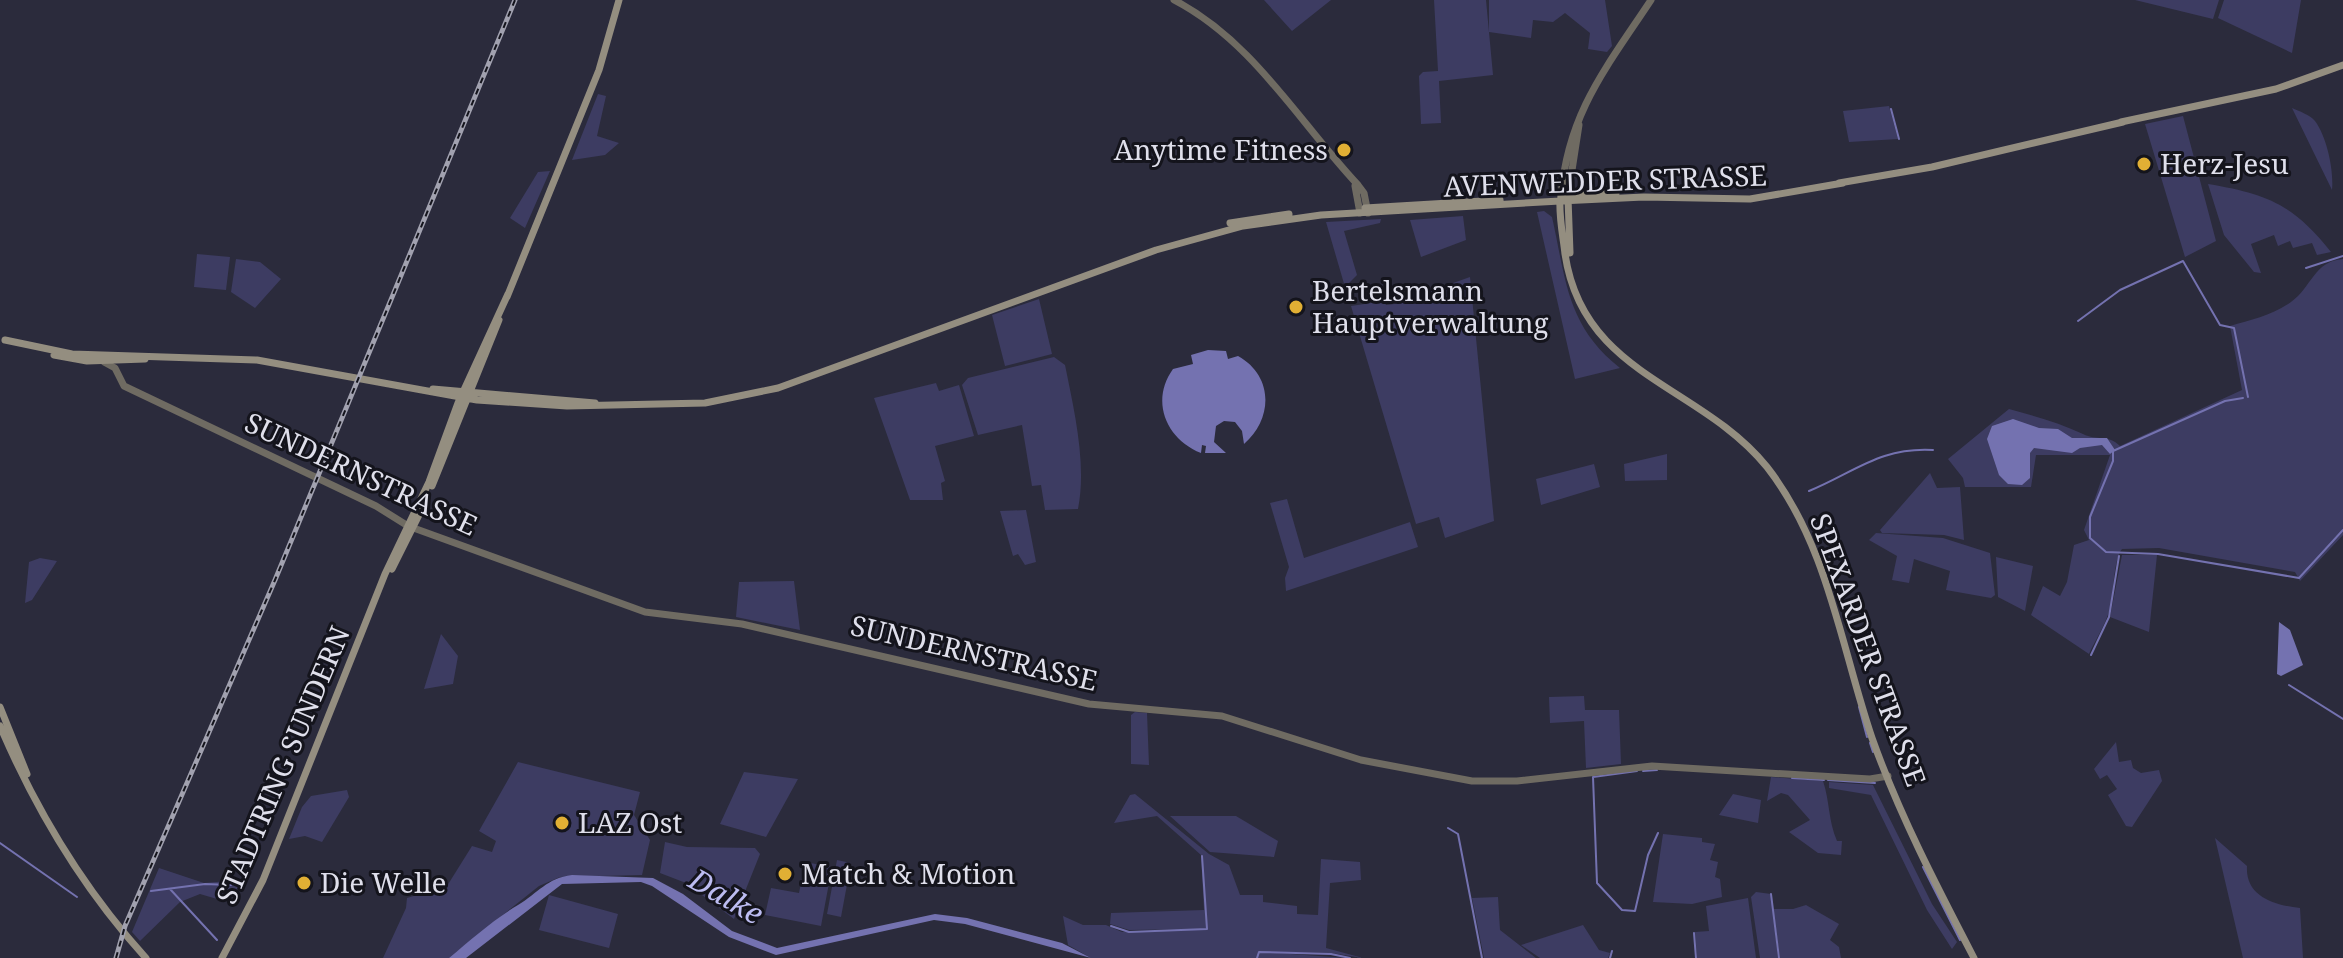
<svg xmlns="http://www.w3.org/2000/svg" width="2343" height="958" font-family="'Noto Serif',serif">
  <style>
    .green { fill: #3d3c62 }
    .water { fill: #7472b0 }
    .lines { fill: none; stroke-linecap: round; stroke-linejoin: round }
    .stream { stroke: #7472b0; stroke-width: 2 }
    .tertiary { stroke: #6f6b62; stroke-width: 7 }
    .secondary { stroke: #948e80; stroke-width: 7 }
    .rail-casing { stroke: #a1a1af; stroke-width: 5 }
    .rail { stroke: #14141c; stroke-width: 2; stroke-dasharray: 6; stroke-linecap: butt }
    .poi-dot { fill: #e1af34; stroke: #14141c; stroke-width: 3 }
    .labels { text-anchor: middle; stroke-width: 6; stroke-linejoin: round; paint-order: stroke }
    .poi-label { font-size: 28px; fill: #dfdfeb; stroke: #14141c; text-anchor: start }
    .street-label { font-size: 28px; fill: #dfdfeb; stroke: #14141c }
    .water-label { font-size: 30px; font-style: italic; fill: #bcbcf1; stroke: #14141c }
  </style>
  <rect width="100%" height="100%" fill="#2b2b3c"/>
  <path class="green" d="M1264 0H1331L1292 31Z
    M1434 0H1486L1493 75 1439 81 1441 123 1421 124 1419 76 1423 72 1438 71Z
    M1489 0H1605L1612 46 1607 52 1588 49 1590 33 1565 13 1553 22 1533 20 1531 38 1489 32Z
    M2135 0H2219L2213 19Z
    M2224 0H2301L2292 53 2218 18Z
    M598 94 606 96 597 136 619 143 605 155 572 160Z
    M1889 106 1898 139 1849 142 1843 111Z
    M2292 108C2299 111 2310 115 2315 121 2327 137 2334 171 2332 190Z
    M2183 116 2216 241 2185 257 2145 124Z
    M550 171 525 228 510 218 538 172Z
    M2208 184C2267 194 2293 204 2331 252L2317 255 2312 243 2293 248 2290 241 2278 246 2274 235 2251 244 2261 273 2254 272 2224 235Z
    M1544 211 1552 217C1566 279 1566 325 1620 368L1575 379 1537 212Z
    M1463 216 1466 240 1421 257 1410 220Z
    M1381 219 1380 223 1344 231 1357 275 1345 287 1326 222Z
    M197 254 230 257 226 290 194 287Z
    M236 259 260 262 281 279 255 308 231 292Z
    M2343 259V535L2300 581 2295 572 2159 548 2122 549C2113 560 2114 595 2109 612 2104 627 2095 641 2089 654L2031 615 2043 586 2060 596 2067 582 2074 545 2089 540 2084 530 2110 455H2036L2031 487H1965L1963 478 1948 459 2009 409C2035 416 2060 423 2083 434 2097 441 2108 434 2120 446L2242 390 2230 326C2251 320 2273 315 2291 302 2312 287 2314 261 2343 259Z
    M1470 277 1494 521 1445 538 1439 517 1416 524 1351 306 1384 301 1386 305 1394 304Z
    M1039 299 1052 354 1005 366 992 315Z
    M1054 357 1065 365C1074 410 1087 464 1078 509L1045 510 1041 485 1032 486 1022 425 978 435 962 385 968 378Z
    M936 383 939 391 959 385 974 436 935 446 945 481 941 483 943 500H910L874 398Z
    M1667 454V480L1625 481 1624 464Z
    M1594 464 1600 487 1541 505 1536 479Z
    M1930 473 1937 488 1960 487 1964 540 1944 535 1882 533 1880 530Z
    M1287 499 1304 558 1410 522 1418 547 1286 591 1285 578 1289 567 1270 503Z
    M1026 510 1036 562 1025 565 1018 554 1013 556 1000 511Z
    M1876 533 1943 538 1990 553 1995 595 1991 598 1946 590 1950 571 1914 559 1909 583 1892 580 1897 556 1869 540Z
    M2122 555H2157L2149 632 2110 617Z
    M1996 557 2033 566 2025 611 1998 597Z
    M40 558 57 561 32 600 25 603 29 562Z
    M794 581 800 630 736 617 739 582Z
    M441 634 458 656 453 684 424 689Z
    M1584 696 1585 710H1619L1621 764 1586 768 1584 721 1550 723 1549 697Z
    M1135 712 1147 713 1149 765 1131 764V715Z
    M2116 742 2119 762 2131 760 2133 768 2141 773 2159 770 2162 781 2132 827 2126 826 2108 795 2117 789 2107 775 2100 779 2094 769Z
    M518 762 640 792 634 815 650 840 642 875 560 877 539 886 449 958H383L406 908 407 898 447 886 472 846 492 852 496 841 479 831Z
    M744 772 798 779 766 837 720 824Z
    M1771 777 1823 781C1830 802 1828 820 1837 841H1842L1841 855 1818 853 1789 832 1810 820 1788 795 1781 793 1767 801Z
    M1829 782 1873 785 1932 904 1957 942 1952 949 1927 910 1871 795 1829 788Z
    M347 790 349 797 322 842 305 836 289 839 302 807 311 796Z
    M1135 794 1209 854 1229 865 1240 895H1263V902L1297 906V914L1318 915 1321 859 1360 862 1361 880 1330 883 1326 948 1363 958 1331 953 1262 952 1347 958H1091L1068 945 1063 916 1083 925H1106L1122 932 1208 929 1129 930 1110 924 1111 913 1204 910 1201 855 1157 816 1114 823 1130 795Z
    M1733 794 1761 800 1758 823 1719 815Z
    M1170 816H1236L1278 841 1274 857 1210 852Z
    M1663 834 1702 838V842L1715 844 1710 860 1718 862 1715 877 1720 879 1722 897 1692 904 1653 902Z
    M2215 838 2247 866C2245 896 2274 905 2300 908L2303 958H2243Z
    M665 842 687 847 755 848 760 854 734 919 686 883 660 873Z
    M837 860 851 863 841 917 827 914Z
    M805 862 832 867 821 926 765 915 771 888 799 893Z
    M159 868 204 883 240 880 239 891 217 899 200 894 180 902 140 941 132 932Z
    M1756 892 1771 894 1778 958H1760L1751 897Z
    M549 895 618 914 609 948 539 930Z
    M1498 897 1500 930 1536 958H1484L1472 898Z
    M1748 898 1756 958H1697L1695 932 1709 931 1706 906Z
    M1806 905 1839 924 1830 940 1839 947 1841 958H1780L1773 909H1793Z
    M1583 925 1599 950 1610 953 1608 958H1540L1521 945Z"/>
  <path class="water" d="M1208 350 1226 351 1228 359 1238 356C1274 376 1273 419 1244 444L1242 431 1235 422 1224 421 1216 426 1214 442 1226 453H1205L1206 446 1202 445 1201 453C1166 439 1150 401 1173 369L1193 364 1191 355Z
    M2013 419 2039 428 2058 429 2072 438H2107L2115 450 2110 454 2102 445 2080 448 2072 453 2034 448 2030 453V478L2022 485 2008 484 1999 475 1987 439 1992 426Z
    M2279 622 2290 630 2303 665 2281 676 2277 674Z
    M572 875 653 878 683 894 732 931 777 948 935 914 967 918 1062 943 1091 958 965 924 934 920 776 955 729 937 652 886 641 882 562 884 466 958H449C472 939 493 920 518 905 538 893 547 878 572 875Z"/>
  <g class="lines">
    <path class="stream" d="M1891 109 1899 139
      M2306 268 2343 256
      M2078 321 2120 290 2183 261 2220 325 2234 328 2248 397
      M2243 398 2225 401 2113 451V461L2090 517V538L2106 552 2158 554 2299 578 2343 530
      M1809 491C1855 472 1880 447 1933 450
      M2091 655 2109 617 2119 556
      M2289 685 2343 719
      M1859 707 1867 737
      M1870 743 1873 752
      M1637 771 1593 777 1597 883 1622 910 1635 911 1648 855 1658 833
      M1643 771 1657 770
      M1792 778 1824 780
      M1828 780 1875 783
      M1448 828 1458 834 1482 958
      M0 843 77 897
      M1923 867 1960 940
      M170 889 217 940
      M151 891 205 884 231 885
      M1771 894 1779 958
      M1111 926 1129 932 1207 929 1202 856
      M1694 933 1696 958
      M1257 958 1259 952 1331 954 1350 958
      M1610 958 1612 951"/>
    <path class="tertiary" d="M1174 0C1253 41 1298 121 1358 185L1364 193 1368 213
      M1355 186 1360 213
      M1561 196C1568 113 1606 68 1651 0
      M1568 196 1579 125
      M104 362 115 368 124 386 376 506 408 526 645 612 742 624 1089 704 1222 716 1361 760 1472 781H1517L1652 766 1870 779 1888 776"/>
    <path class="secondary" d="M2121 122 2276 89 2343 65
      M1839 183 1932 167 2123 122
      M1561 196 1616 193
      M1568 198 1570 253
      M1560 200C1559 218 1563 236 1565 254 1583 376 1700 384 1767 467 1828 545 1841 647 1872 738 1899 814 1937 887 1974 958
      M1365 208 1500 200
      M1230 223 1289 214
      M507 297 599 70 619 0
      M5 340 72 354 257 360 477 400 567 406 705 403 778 388 1156 250 1243 226 1321 215 1560 201 1644 197 1750 199 1843 183
      M54 355 87 361 145 359
      M433 389 595 403
      M432 486 499 320
      M392 569 422 509
      M0 707 27 774
      M0 726C36 810 84 890 146 958
      M222 958 263 880 385 574 429 482 458 403 508 294"/>
    <g class="rail-casing">
      <path id="rail" d="M116 958 125 926 275 580 515 0"/>
    </g>
    <use href="#rail" class="rail"/>
  </g>
  <g class="poi-dot">
    <circle cx="1344" cy="150" r="8"/>
    <circle cx="2144" cy="164" r="8"/>
    <circle cx="1296" cy="307" r="8"/>
    <circle cx="562" cy="823" r="8"/>
    <circle cx="785" cy="874" r="8"/>
    <circle cx="304" cy="883" r="8"/>
  </g>
  <g class="labels">
    <g class="poi-label">
      <text x="1328" y="160" text-anchor="end">Anytime Fitness</text>
      <text x="2160" y="174">Herz-Jesu</text>
      <text x="1312" y="301">Bertelsmann<tspan x="1312" dy="32">Hauptverwaltung</tspan></text>
      <text x="578" y="833">LAZ Ost</text>
      <text x="801" y="884">Match &amp; Motion</text>
      <text x="320" y="893">Die Welle</text>
    </g>
    <g class="street-label">
      <text transform="translate(1605 181) rotate(-2)" y="10">AVENWEDDER STRASSE</text>
      <text transform="translate(361 474) rotate(25)" y="10">SUNDERNSTRASSE</text>
      <text transform="translate(1868 650) rotate(70)" y="10">SPEXARDER STRASSE</text>
      <text transform="translate(974 653) rotate(13)" y="10">SUNDERNSTRASSE</text>
      <text transform="translate(283 765) rotate(-67)" y="10">STADTRING SUNDERN</text>
    </g>
    <g class="water-label">
      <text transform="translate(726 897) rotate(30)" y="10">Dalke</text>
    </g>
  </g>
</svg>
